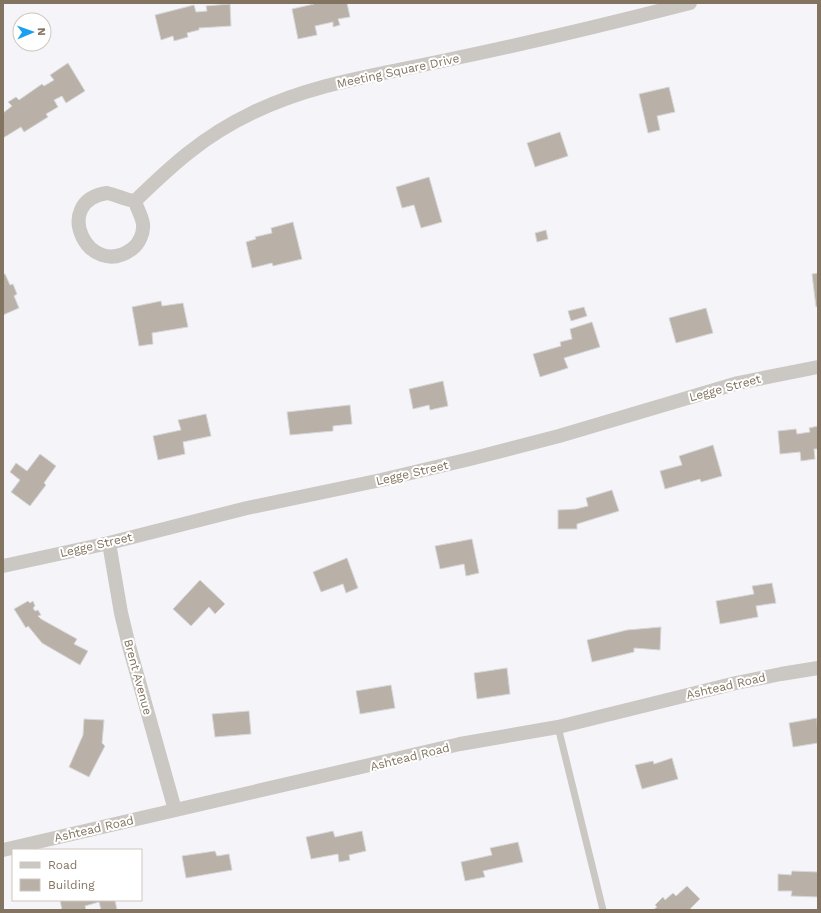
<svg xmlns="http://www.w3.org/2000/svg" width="821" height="913" font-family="'Work Sans',sans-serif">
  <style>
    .building { fill: #b9b1a8; stroke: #d7d7d9 }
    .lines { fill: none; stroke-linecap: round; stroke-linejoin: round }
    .service { stroke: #cbc7c2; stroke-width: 7 }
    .minor { stroke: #cbc7c2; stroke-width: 14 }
    .labels { text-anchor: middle; stroke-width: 4; stroke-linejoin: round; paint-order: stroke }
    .street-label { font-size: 12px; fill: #827460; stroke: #fff }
  </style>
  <rect width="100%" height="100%" fill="#f5f4f8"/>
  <path class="building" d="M314 3H347L350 17 338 19 340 25 333 27V22L315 26 317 35 298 39 292 9 314 4Z
    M230 4 231 26 199 28V30L187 33 188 37 174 41 173 36 161 40 155 15 194 5 196 12 207 11 206 6Z
    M68 63 85 91 66 103 62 96 54 100 58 107 46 114 48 117 24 132 21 127 3 138V113L12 106 8 102 16 97 19 100 42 84 44 86 54 80 50 75Z
    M669 87 675 112 657 116 660 130 648 133 639 94Z
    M560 132 568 156 535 167 527 143Z
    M429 177 442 222 421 228 414 205 402 208 396 187Z
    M293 222 302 259 273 266 272 263 252 268 246 242 256 239 255 237 272 233 271 228Z
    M546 230 548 239 537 242 535 233Z
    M818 273V306L816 307 812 274Z
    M3 274H5L10 285 13 284 17 294 14 296 19 308 3 315Z
    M161 301 162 306 183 303 188 327 152 333 153 344 139 346 132 307Z
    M584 307 587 316 571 321 568 311Z
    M706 308 713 333 676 343 669 318Z
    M592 322 600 347 564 358 568 368 540 377 533 354 561 346 560 342 572 339 570 329Z
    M443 381 448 406 430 410 429 405 413 409 409 389Z
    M350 405 352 424 333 426V431L290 435 287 412Z
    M206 414 211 436 183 442 185 454 158 460 153 436 181 430 178 420Z
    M818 426V449H814L815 459 801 461 800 452 780 454 778 431 796 429 797 434 810 432 809 428Z
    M713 445 722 476 701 482 700 479 665 489 660 471 682 465 679 456Z
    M40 454 56 466 44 483 46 485 30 506 11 492 20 480 10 472 16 463 27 471Z
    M612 490 619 511 577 524V529H558V510L576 509 588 506 586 498Z
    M472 539 479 573 466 576 464 564 440 569 435 546Z
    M347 558 358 588 346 593 343 584 321 592 313 572Z
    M200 580 225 604 215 614 209 607 191 626 173 609Z
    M772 583 776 603 756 606 758 617 720 624 716 601 754 594 752 586Z
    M28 601 30 603 33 601 35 606 33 608 35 611 38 610 41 615 38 616 41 619 77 639 74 644 88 651 80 665 42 643 28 626 26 628 14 609Z
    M661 627 660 650 634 648V652L592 662 587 640 627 630Z
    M507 668 510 694 477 699 474 673Z
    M391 685 395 708 360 714 356 691Z
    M249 711 251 734 215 737 212 714Z
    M817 718 818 743 793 747 789 723Z
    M84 719 104 720 102 743 105 746 89 777 69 767 83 735Z
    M672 758 678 779 642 789 635 765 653 761 654 764Z
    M333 831 335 837 362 831 366 851 349 855 350 860 339 862 338 854 311 859 306 837Z
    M518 842 523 862 483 871 485 877 465 881 461 862 492 855 490 848Z
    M215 851 217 856 229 854 232 870 186 878 182 856Z
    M792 871 818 872V897L791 896 792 891H778V874L791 875Z
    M687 886 700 899 689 910H653L657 907 655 905 663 897 665 900 673 893 676 896Z
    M60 900H115L117 910H101L99 902 85 906 86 910H62Z"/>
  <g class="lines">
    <path class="service" d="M558 727 603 910"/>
    <path class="minor" d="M107 193C117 195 125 200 135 201 137 209 142 216 143 224 144 233 139 244 132 249 88 281 51 201 107 193Z
      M135 201C172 165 204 136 250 114 310 84 377 75 442 61 525 44 608 24 690 3
      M109 543 121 613 129 646 175 810
      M3 566 109 543 247 508 381 480 470 459 559 436 738 383 818 367
      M3 850 460 744 558 727 736 683 781 674 818 668"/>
  </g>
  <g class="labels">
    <g class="street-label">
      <text transform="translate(398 71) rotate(-12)" y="4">Meeting Square Drive</text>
      <text transform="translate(725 388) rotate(-15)" y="4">Legge Street</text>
      <text transform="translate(412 473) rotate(-13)" y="4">Legge Street</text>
      <text transform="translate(96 545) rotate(-13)" y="4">Legge Street</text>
      <text transform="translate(138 677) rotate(75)" y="4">Brent Avenue</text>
      <text transform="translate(726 686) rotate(-13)" y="4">Ashtead Road</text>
      <text transform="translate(410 757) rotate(-14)" y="4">Ashtead Road</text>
      <text transform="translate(94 829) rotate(-13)" y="4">Ashtead Road</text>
    </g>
  </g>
  <rect width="821" height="913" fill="none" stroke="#827460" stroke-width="8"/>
  <rect x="12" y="849" width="130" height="52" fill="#ffffff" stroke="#cdc7bf"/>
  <rect x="20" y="862" width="20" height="6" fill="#cbc7c2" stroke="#cdc7bf"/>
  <text x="48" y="869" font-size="12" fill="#827460">Road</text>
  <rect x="20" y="879" width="20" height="12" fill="#b9b1a8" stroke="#cdc7bf"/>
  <text x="48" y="889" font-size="12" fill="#827460">Building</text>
  <g transform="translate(32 32) rotate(88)"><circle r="19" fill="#ffffff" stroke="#cdc7bf"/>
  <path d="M0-3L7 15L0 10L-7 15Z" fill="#18a0f3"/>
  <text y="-6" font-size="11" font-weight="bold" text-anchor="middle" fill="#827460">N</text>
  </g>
</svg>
